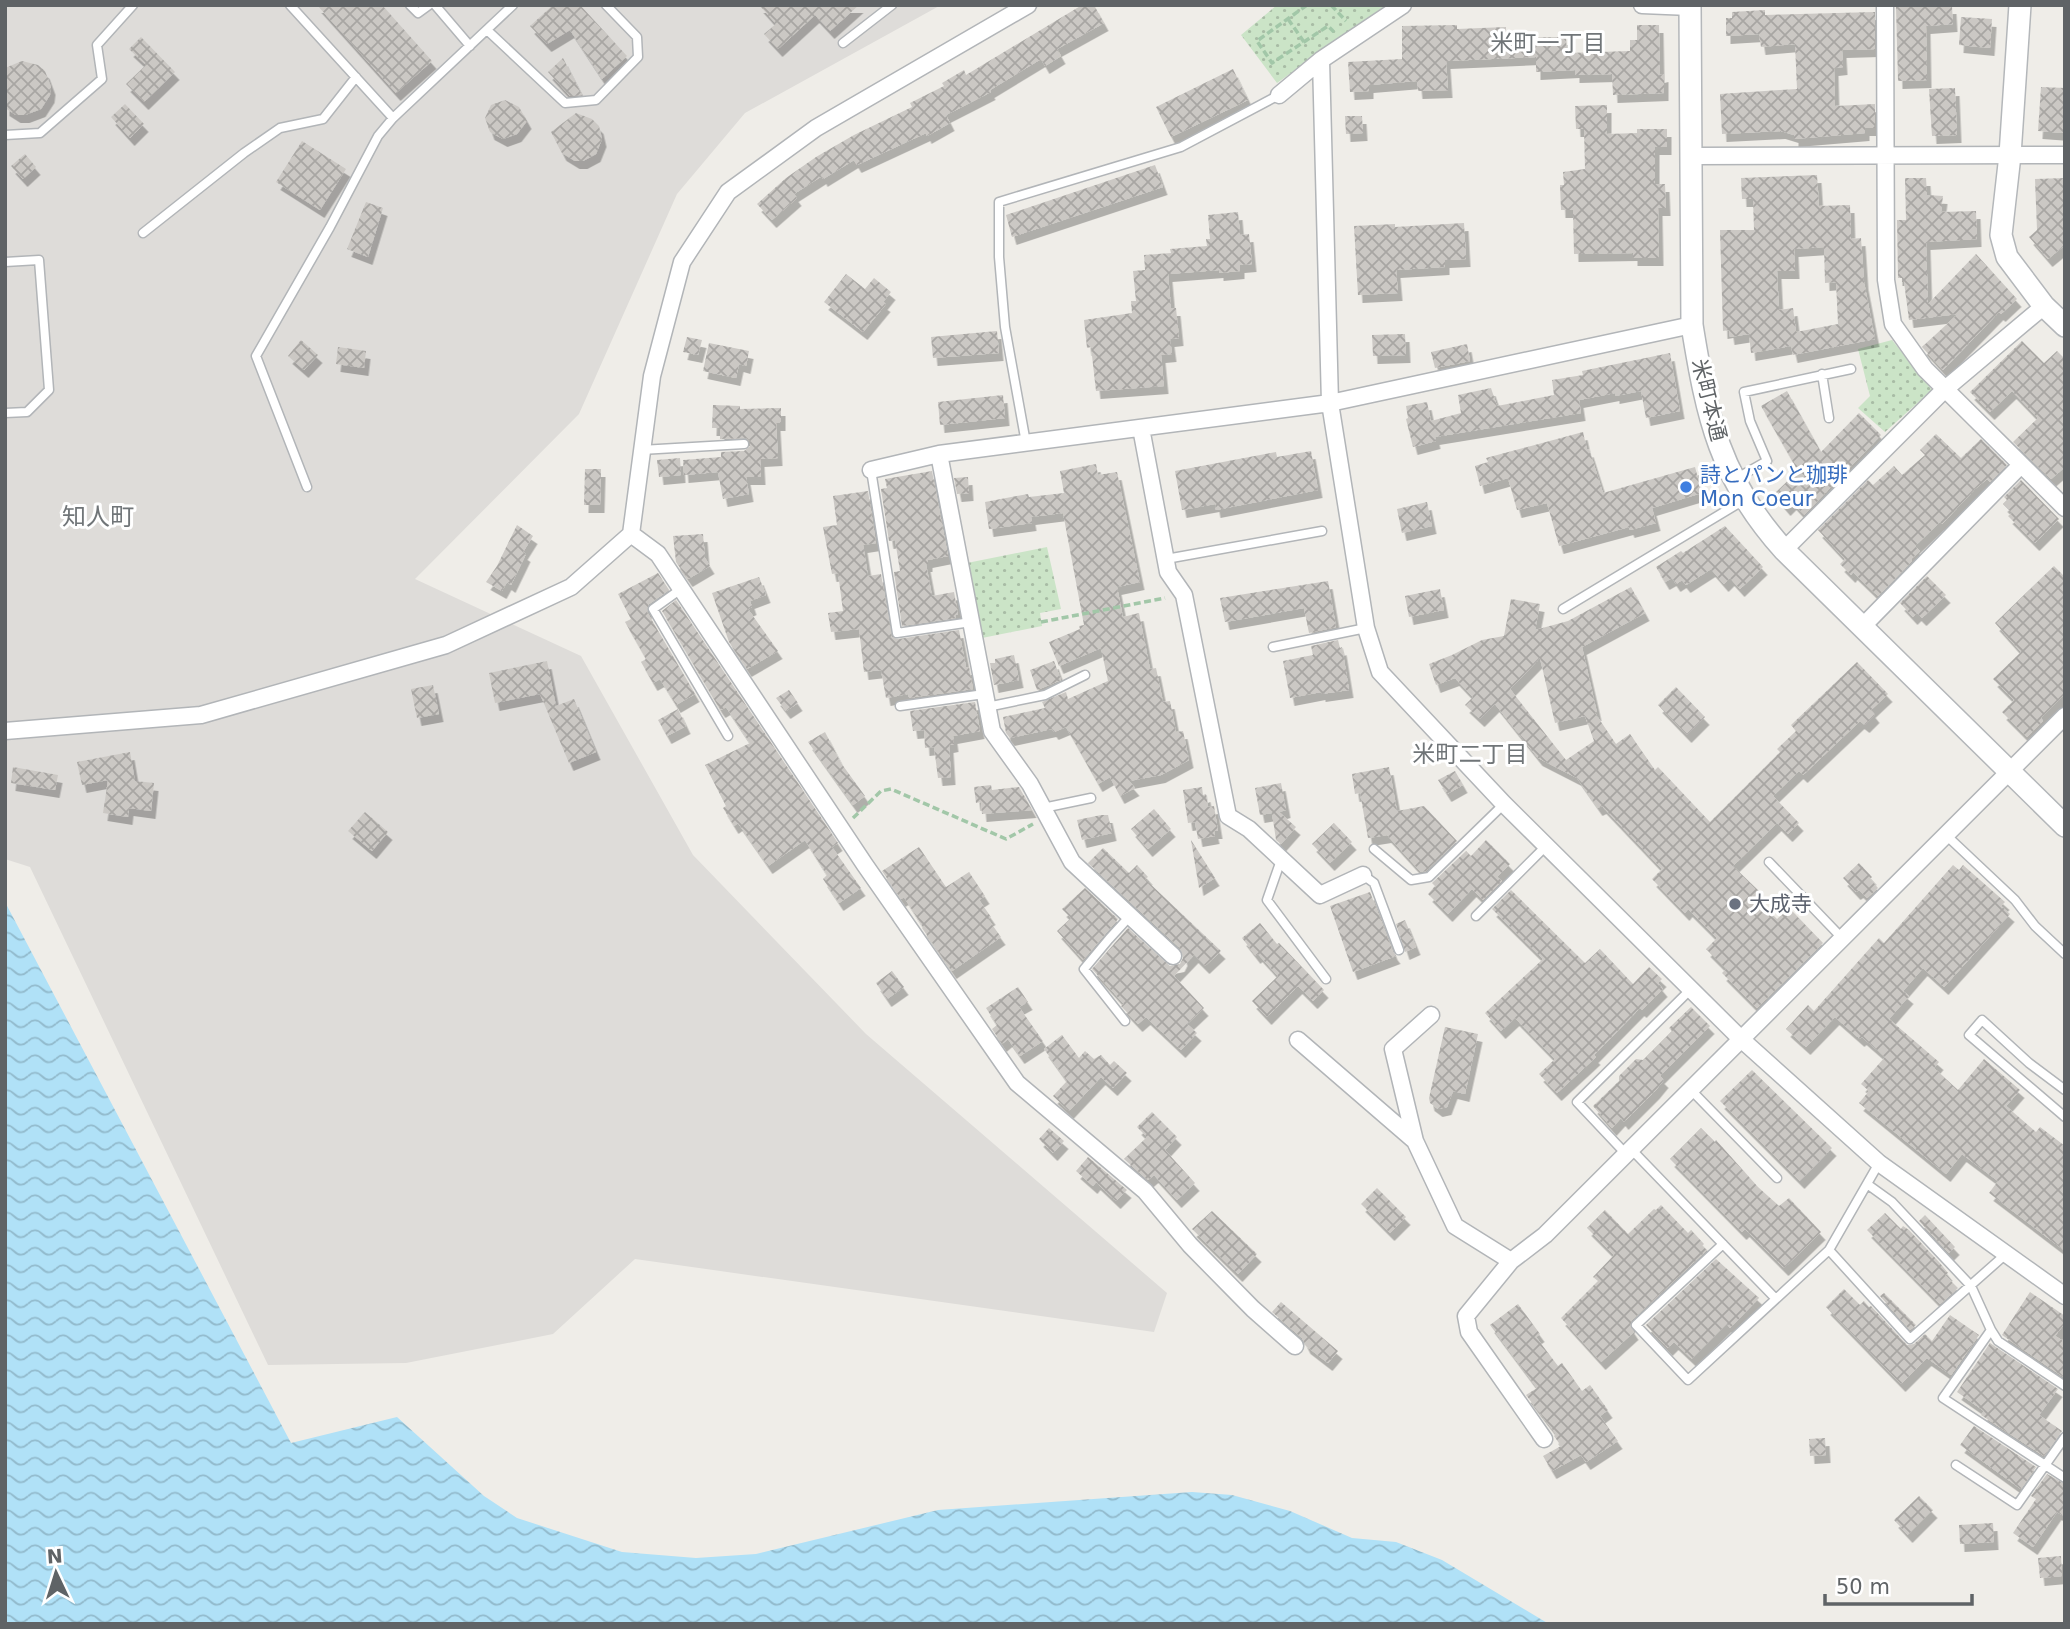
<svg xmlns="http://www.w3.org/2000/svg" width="2070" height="1629" font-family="'DejaVu Sans','Noto Sans JP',sans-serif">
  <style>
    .industrial { fill: #dedcd9 }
    .park { fill: url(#park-dots) }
    .water { fill: url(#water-waves) }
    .building { fill: url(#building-cross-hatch); fill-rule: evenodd; filter: url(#shadow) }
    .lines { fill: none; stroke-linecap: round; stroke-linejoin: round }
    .lane-casing { stroke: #b2b5b8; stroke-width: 11 }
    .street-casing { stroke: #b2b5b8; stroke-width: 19 }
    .secondary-casing { stroke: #b4b7ba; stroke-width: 24 }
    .path { stroke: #a2c7a8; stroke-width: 3.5; stroke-dasharray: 7 3.5; stroke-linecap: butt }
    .lane { stroke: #fff; stroke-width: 8 }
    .street { stroke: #fff; stroke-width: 16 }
    .secondary { stroke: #fff; stroke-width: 21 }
    .shop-dot { fill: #3f7fe0; stroke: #fff; stroke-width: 2.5 }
    .worship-dot { fill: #6b7280; stroke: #fff; stroke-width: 2.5 }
    .labels { text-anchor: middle; stroke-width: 6; stroke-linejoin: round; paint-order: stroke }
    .street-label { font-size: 21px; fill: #5f6366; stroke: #fff }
    .shop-label { font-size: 21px; fill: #366cbe; stroke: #fff; text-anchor: start }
    .worship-label { font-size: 21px; fill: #5b616d; stroke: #fff; text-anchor: start }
    .neighbourhood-label { font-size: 23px; fill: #707578; stroke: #fff }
    .quarter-label { font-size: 24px; fill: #707578; stroke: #fff }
  </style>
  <defs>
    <pattern id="park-dots" width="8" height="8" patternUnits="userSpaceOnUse" patternTransform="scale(1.75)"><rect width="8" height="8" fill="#cbe4c7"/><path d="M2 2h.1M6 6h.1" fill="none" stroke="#a8bca5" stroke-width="1.8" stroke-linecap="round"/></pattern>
    <pattern id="water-waves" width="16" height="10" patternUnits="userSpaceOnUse" patternTransform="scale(1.75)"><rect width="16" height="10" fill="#b0e1f7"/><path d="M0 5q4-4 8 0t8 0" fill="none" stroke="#92bacc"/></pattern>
    <pattern id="building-cross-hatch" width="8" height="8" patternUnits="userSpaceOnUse" patternTransform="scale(1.75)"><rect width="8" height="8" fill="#cbc8c4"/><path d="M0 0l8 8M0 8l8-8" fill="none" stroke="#a8a6a3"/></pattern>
    <filter id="shadow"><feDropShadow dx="4.5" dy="8" stdDeviation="0" flood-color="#0004"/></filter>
  </defs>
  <rect width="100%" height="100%" fill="#efede8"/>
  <path class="industrial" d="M5 5H941L745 113 677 194 579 414 415 579 581 656 693 855 866 1034 1167 1293 1154 1332 635 1259 553 1334 406 1363 268 1365 30 867 5 859Z"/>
  <path class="park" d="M1277 5H1386L1277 83 1241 35Z
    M1892 340 1932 390 1885 432 1858 408 1870 396 1858 349Z
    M1047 547 1061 609 1040 613 1042 626 982 638 967 563Z"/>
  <path class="water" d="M5 902 291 1443 397 1417 484 1496 517 1518 622 1552 696 1558 756 1554 938 1510 1192 1492 1232 1495 1290 1511 1352 1538 1396 1542 1442 1560 1549 1624H5Z"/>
  <path class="building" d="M317 5H382L432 61 396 93Z
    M553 5H580L627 56 602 79 570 30 547 44 530 26Z
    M759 5H859L830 31 815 15 778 49 764 34 776 24Z
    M1082 5H1094L1104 23 1057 49 1061 56 1045 66 1041 59 990 90 991 92 946 115 950 123 927 136 926 133 857 165 854 160 823 179 822 176 794 194 797 198 772 220 757 204 786 178 816 157 854 135 912 107 910 103 944 86 942 83 964 70 966 75Z
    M1952 6 1953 24 1926 26 1927 80 1898 81 1896 7Z
    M1765 10V15L1875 12V49L1842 50 1843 67 1834 68 1835 106 1875 104V128H1865V133L1794 139V135L1781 131 1722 134 1720 94 1797 89 1795 44 1761 47 1759 34 1726 36V18H1732V12Z
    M1961 17 1992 19 1990 48 1959 45Z
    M1457 25V29L1506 27V38L1566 37 1567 53 1630 51V40H1637V25H1659L1660 75 1664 74V93L1613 95 1612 74 1575 75V70L1536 72V57L1446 61 1448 90 1418 91 1417 81 1369 85V91L1350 92 1348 62 1402 59V26Z
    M141 37 175 72 144 102 126 84 146 65 129 49Z
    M563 58 582 95 570 96 548 72Z
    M22 61 38 65 45 71 51 87 50 95 41 109 25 115H16L5 108V68Z
    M1233 69 1248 100 1171 137 1156 107Z
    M2041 87 2065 88V133L2038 131Z
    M1955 88 1957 135 1932 136 1929 89Z
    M505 100 519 107 527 121 517 134 503 139 490 132 485 118 491 105Z
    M125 104 144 124 130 138 111 117Z
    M1607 105V134L1637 133V129H1667V147H1655V184H1665L1666 208H1658L1659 258H1633V253L1574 254 1573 210H1561L1560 185H1564L1563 172 1585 169 1584 129H1576L1575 106Z
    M576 113 592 119 599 126 602 139 596 154 583 161H575L562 153 551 132Z
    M1345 116H1362L1363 133 1346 134Z
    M302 141 346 169 320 210 276 182Z
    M25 154 36 167 23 179 11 166Z
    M1155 165 1163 187 1012 237 1006 215Z
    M1817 175 1819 206 1850 205 1851 239 1861 238 1864 282 1875 339 1793 355 1791 346 1751 353 1749 334 1730 337 1729 330 1723 331 1720 230H1754L1753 199H1742L1741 178ZM1824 247 1825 283 1836 282 1838 324 1796 332 1793 308 1779 310 1777 271H1795L1794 249Z
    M1905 178H1926L1927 195 1943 196 1941 212 1976 211 1977 239 1926 242 1928 304 1976 254 2017 299 2001 314 1999 312 1943 370 1922 347 1958 314 1909 320 1904 282H1902V278H1898L1897 220H1906Z
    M2065 178V245L2048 259 2029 237 2037 230 2035 179Z
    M366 202 383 208 368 257 347 249Z
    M1238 212 1240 235 1249 234 1252 264 1240 265V271L1219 273V270L1168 274 1171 308H1176L1179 338 1170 339 1172 354 1161 355 1164 386 1096 391 1091 347 1087 348 1084 320 1132 313 1131 301H1136L1133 271 1145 270 1144 255 1171 253 1170 249 1207 246 1206 239H1210L1208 215Z
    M1464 223 1466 259 1445 260V267L1396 270 1398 293 1358 295 1354 226 1395 224V227Z
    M846 274 865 289 874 278 891 292 883 302 886 304 863 332 824 302Z
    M997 331 999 353 933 358 931 337Z
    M1405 334 1406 355 1373 356 1372 335Z
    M687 337 702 340 698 355 683 352Z
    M301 340 318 355 304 370 288 356Z
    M2022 341 2044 363 2057 351 2065 359V467L2051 479 2013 442 2038 418 2012 391 1990 412 1970 392Z
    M709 343 749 351 746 366 739 364 736 378 703 371Z
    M1467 344 1470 361 1435 368 1431 352Z
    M338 347 366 351 364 368 336 364Z
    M1670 353 1680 411 1646 418 1641 391 1615 396V393L1579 400 1581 413 1435 437 1436 441 1413 447 1406 419 1408 418 1406 406 1427 402 1431 421 1461 413 1458 395 1491 388 1497 406 1554 395 1552 380 1583 375 1582 371Z
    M1787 391 1821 452 1859 413 1881 435 1804 515 1792 502 1786 508 1774 494 1798 471 1761 406Z
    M1003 395 1005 418 940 425 938 402Z
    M713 405 740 406V409L781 408V423H776L778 458 760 459 761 477H746L749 494 723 499 718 472 684 475 683 460 721 457V452L744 451 750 446V441L746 438 720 439V428H712Z
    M1583 432 1587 450 1589 449 1603 493 1695 467 1702 493 1652 508 1656 523 1630 530 1629 527 1559 546 1547 503 1517 510 1508 478 1480 486 1475 466 1488 462 1486 458Z
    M1936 434 1961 458 1981 439 2007 465 1990 482 1987 479 1975 489 1942 524 1940 522 1915 546 1920 551 1911 559 1912 561 1878 596 1853 572 1851 575 1840 564 1845 559 1818 530 1868 480 1873 485 1894 466 1902 475 1925 455 1920 450Z
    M1311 451 1318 490 1216 510 1215 504 1182 510 1175 471 1276 452 1277 457Z
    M680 458 681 475 659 477 657 460Z
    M1096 464 1098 475 1117 472 1140 582 1117 587 1123 617 1139 613 1150 669 1156 668 1163 702 1170 701 1176 732 1183 731 1189 760 1161 775 1129 781 1135 788 1120 796 1110 777 1098 784 1066 727 1054 732 1052 729 1010 738 1006 733 1003 717 1045 708 1042 702 1066 692 1068 699 1108 681 1101 648 1059 666 1049 642 1080 629 1079 626 1084 625 1063 513 1031 517 1032 523 989 529 985 502 1028 494 1029 497 1064 493 1060 471Z
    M585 469H601L600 505H584Z
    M932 471 948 556 928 560V564H926L932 596 954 592 958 614 956 615V618L902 626 894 572 900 571 895 540 889 541 881 489 887 488 885 479Z
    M968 477 969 493 957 494 954 478Z
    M2021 480 2059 519 2035 543 2008 516 2012 513 2003 504 2007 500 2004 497Z
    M868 491 876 543 863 545 868 576 881 574 892 637 898 639 959 630 966 667H969L973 689 908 698V694L886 698 881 670 864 672 859 629 831 632 828 613 843 611 838 573 832 574 823 527 837 525 833 496Z
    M1427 502 1432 526 1402 533 1397 509Z
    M517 525 533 536 523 552 526 554 511 585 507 582 502 591 486 582 497 566Z
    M1725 526 1763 567 1740 589 1730 578 1724 584 1711 569 1686 585 1682 580 1676 584 1672 578 1665 582 1656 567 1681 551 1683 553Z
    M703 534 705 558 710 566 688 579 676 562 673 536Z
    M2054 566 2065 577V694L2041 718 2043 721 2027 737 2002 712 2014 700 1993 679 2021 652 1995 623Z
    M658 573 669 590 649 604 647 612 695 694 676 705 660 679 653 683 641 662 646 659 625 622 631 619 618 594Z
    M1927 576 1946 595 1922 618 1917 613 1913 617 1900 603Z
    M759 577 766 595 750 601 752 607 748 609 778 651 747 669 729 642 712 593Z
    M1328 581 1336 627 1309 633 1304 608 1225 622 1220 598Z
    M1631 587 1645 613 1582 647 1597 713H1595L1616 744 1630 734 1655 770 1658 767 1710 822 1780 752 1777 749 1796 731 1791 725 1857 662 1888 694 1871 710 1875 715 1865 725 1860 721 1803 775 1799 771 1773 796 1799 823 1788 834 1777 823 1733 866 1760 892 1755 897 1777 919 1789 908 1823 943 1757 1008 1722 973 1726 969 1706 949 1717 938 1688 909 1685 913 1652 879 1662 869 1602 806 1598 808 1577 778 1538 758 1495 704 1480 719 1465 705 1473 697 1455 678 1436 685 1429 664 1452 655 1482 640 1504 636 1511 599 1540 604 1535 630 1568 621ZM1540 658 1555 723 1585 716 1594 741 1566 760 1510 689Z
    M1440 589 1444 610 1409 617 1405 596Z
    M676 600 838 843 832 847 861 888 839 903 823 879 827 875 805 840 768 866 738 823 734 826 723 808 726 806 705 765 750 743 726 707 721 710 718 706 662 611Z
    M1338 640 1340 648 1342 647 1349 690 1321 694V692L1290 698 1283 661 1313 655 1311 646Z
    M1014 655 1019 680 994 685 990 663H995V659Z
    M547 661 556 706 574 699 596 752 569 763 540 694 495 703 489 673Z
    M1054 661 1061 680 1037 690 1030 670Z
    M433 685 439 714 417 718 411 689Z
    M1676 687 1705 717 1687 735 1658 705Z
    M789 690 798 703 786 711 776 698Z
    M975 702 980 731 953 736 954 744 949 745 951 777 938 778 934 747 925 748 924 730 913 731 910 711Z
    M678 709 686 726 667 736 658 720Z
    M825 732 841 763 865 796 853 805 808 742Z
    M130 752 135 781 154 783 151 811 129 808 128 817 103 813 108 780 82 785 77 762Z
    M13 767 58 775 55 790 11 783Z
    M1389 767 1397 811 1424 806 1457 841 1426 871 1421 872 1387 835 1368 838 1360 793 1355 794 1352 774Z
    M1455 771 1463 785 1447 794 1438 780Z
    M1281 783 1286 810 1279 812 1296 827 1281 844 1276 840 1272 813 1260 815 1255 788Z
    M991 785 992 790 1019 787 1032 810 982 814 981 802 976 803 974 787Z
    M1202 787 1203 795 1206 794 1208 807 1214 806 1218 831H1214L1215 836 1198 839 1195 822 1188 823 1183 790Z
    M1154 809 1171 829 1148 849 1131 829Z
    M365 812 388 832 372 851 348 831Z
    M1101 815H1108L1112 833 1082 840 1077 820Z
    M1334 823 1352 842 1330 863 1312 844Z
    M1191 840 1215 878 1199 888Z
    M1486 840 1510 864 1497 877 1502 881 1483 900 1472 889 1448 914 1428 894 1435 886 1432 883 1466 851 1471 856Z
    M919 847 946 887 969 872 985 896 979 900 991 917 988 919 1001 937 952 971 922 928 923 927 904 897 901 899 882 871Z
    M1103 848 1129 873 1137 865 1148 877 1145 879 1221 951 1205 966 1194 955 1174 976 1204 1008 1187 1024 1197 1033 1181 1050 1146 1017 1138 1024 1121 1006 1124 1004 1092 969 1128 928 1170 966 1180 964 1183 958 1180 948 1088 863Z
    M1859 863 1872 877 1870 879 1878 888 1867 898 1859 890 1856 892 1843 878Z
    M1953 865 1959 870 1963 865 2005 902 2001 906 2010 914 1944 987 1923 968 1903 991 1909 996 1889 1019 1939 1062 1934 1068 1958 1090 1984 1059 2020 1090 2006 1106 2036 1132 2040 1127 2065 1146V1251L1989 1193 1998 1181 1962 1154 1946 1174 1859 1103 1869 1091 1861 1084 1885 1057 1862 1037 1860 1039 1835 1017 1806 1047 1786 1029 1808 1005 1814 1011 1879 938 1884 943Z
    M1085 888 1118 919 1083 960 1057 931 1071 918 1062 909Z
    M1511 890 1585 963 1600 949 1633 984 1649 967 1662 979 1658 983 1663 989 1642 1010 1640 1008 1594 1055 1596 1057 1557 1093 1539 1074 1555 1059 1515 1018 1501 1031 1485 1013 1543 959 1492 909Z
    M1370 892 1393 952 1396 956 1353 972 1330 906Z
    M1405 920 1416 947 1405 952 1396 924Z
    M1260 923 1277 944 1279 943 1324 990 1313 1001 1298 986 1267 1017 1252 1001 1278 976 1258 954 1256 956 1242 938Z
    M892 971 904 987 887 999 876 983Z
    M1018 987 1028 1002 1019 1007 1043 1041 1020 1056 1008 1039 1002 1044 992 1029 997 1025 986 1008Z
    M1691 1007 1710 1026 1660 1076 1664 1080 1655 1091 1624 1122 1621 1118 1612 1128 1593 1106 1619 1081V1076L1636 1059 1643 1060 1672 1031 1669 1028Z
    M1445 1027 1478 1034 1465 1094 1453 1091 1447 1107 1438 1109 1430 1103 1429 1098Z
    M1062 1035 1079 1058 1085 1051 1094 1059 1101 1055 1110 1065 1114 1061 1127 1073 1113 1088 1101 1077 1069 1111 1053 1096 1067 1081 1044 1049Z
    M1752 1070 1832 1148 1800 1181 1720 1101Z
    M1152 1112 1177 1137 1165 1150 1195 1183 1177 1200 1154 1175 1148 1180 1124 1159 1147 1137 1137 1127Z
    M1049 1128 1064 1141 1053 1153 1039 1139Z
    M1701 1128 1715 1142 1716 1140 1758 1187 1779 1206 1789 1198 1821 1232 1784 1268 1745 1229 1742 1232 1670 1159Z
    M1088 1157 1127 1190 1116 1201 1096 1182 1093 1186 1076 1171Z
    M1377 1188 1406 1217 1390 1233 1361 1204Z
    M1661 1205 1688 1233 1691 1230 1704 1244 1702 1246 1707 1250 1632 1320 1630 1326 1634 1332 1601 1362 1561 1318 1598 1281 1593 1277 1614 1255 1587 1228 1605 1210 1628 1234 1654 1209 1656 1210Z
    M1212 1211 1257 1254 1238 1274 1192 1229Z
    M1885 1213 1901 1229 1903 1226 1909 1230 1939 1262 1948 1273 1945 1275 1958 1288 1940 1304 1867 1230Z
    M1925 1215 1955 1247 1949 1253 1919 1221Z
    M1716 1259 1759 1298 1730 1328 1727 1324 1692 1359 1674 1342 1668 1348 1646 1325Z
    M1844 1289 1860 1305 1864 1301 1869 1307 1871 1306 1907 1345 1914 1344 1925 1334 1932 1341 1950 1315 1979 1335 1951 1375 1927 1358 1901 1384 1826 1307Z
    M2030 1292 2065 1316V1323L2055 1336 2065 1342V1378L2002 1335Z
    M1884 1293 1916 1325 1910 1330 1880 1296Z
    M1281 1302 1338 1351 1328 1363 1306 1346 1302 1338 1272 1312Z
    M1518 1304 1540 1334 1536 1337 1558 1366 1562 1363 1582 1391 1590 1385 1608 1410 1600 1416 1618 1441 1586 1462 1581 1455 1552 1471 1543 1456 1561 1446 1554 1436 1556 1434 1526 1395 1537 1388 1490 1325Z
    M1990 1343 2058 1389 2039 1415 2062 1431 2044 1456 1981 1415 1984 1411 1957 1392Z
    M1974 1426 2036 1467 2021 1489 1960 1445Z
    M1825 1438 1826 1455 1810 1456 1809 1439Z
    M2047 1474 2065 1484V1517L2057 1512 2033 1547 2013 1533 2036 1499 2031 1496Z
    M1919 1496 1933 1510 1908 1535 1894 1520Z
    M1993 1523 1994 1542 1960 1544 1959 1525Z
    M2061 1556 2062 1576 2040 1578 2038 1558Z"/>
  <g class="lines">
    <g class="lane-casing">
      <path id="lane" d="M290 5 393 118
        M410 5 418 13 429 5
        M435 5 470 46
        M487 30 565 103 596 100 638 57 637 37 606 5
        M843 43 892 5
        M5 135 40 133 102 79 97 45 133 5
        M143 233 244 153 280 128 323 119 356 77
        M5 262 39 260 49 390 27 412 5 413
        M1822 374 1829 418
        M1026 443 1005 327 999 257V202L1181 147 1279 95
        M641 450 744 444
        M871 470 897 633 971 622
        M1737 478 1767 461 1750 421 1744 392 1851 369
        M307 487 256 356 330 227 378 136 393 118 513 5
        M1166 559 1322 531
        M681 589 653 609 728 736
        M1563 609 1744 500
        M1273 647 1366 628
        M900 706 984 694
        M987 707 1045 695 1085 675
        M1043 808 1091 798
        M1946 835 2015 900 2035 926 2065 954
        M1374 849 1411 880 1429 877 1504 804
        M1281 860 1267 900 1326 979
        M1769 862 1842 938
        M1363 875 1374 883 1399 950
        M1476 916 1546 846
        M1125 1021 1084 969 1109 939 1130 916
        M1690 1089 1777 1178
        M2065 1090 2029 1063 1982 1020 1969 1035 2065 1117
        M1631 1149 1775 1298
        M1626 1154 1577 1102 1691 989
        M1867 1184 1892 1202 1971 1286 1991 1330 1998 1341 2065 1386
        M1723 1244 1636 1325 1688 1380 1829 1250 1879 1163
        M1829 1250 1910 1339 2006 1254
        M1991 1330 1943 1398 2065 1478
        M1956 1465 2017 1505 2065 1437"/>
    </g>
    <g class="street-casing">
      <path id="street" d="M1642 5 1690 7
        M1885 5 1886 280 1893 324 1925 369 2065 508
        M1321 60 1330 403 1366 628 1380 672 1504 804 1741 1039 1879 1163 2065 1296
        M1279 95 1321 60 1403 5
        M1692 156 2065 155
        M1141 428 1168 572 1184 595 1228 816 1249 829 1320 895 1363 875
        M939 454 992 731 1030 784 1072 862 1173 956
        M871 470 939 454 1330 403 1692 325
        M631 534 658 554 865 865 1017 1083 1145 1191 1190 1245 1253 1309 1295 1346
        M1784 550 1944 390 2044 306
        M1862 627 2021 465
        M5 731 201 715 446 645 571 587 631 534 652 376 682 262 728 192 816 128 1028 5
        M1431 1015 1393 1049 1415 1141 1455 1226 1511 1261 1545 1235 2065 716
        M1298 1040 1415 1141
        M1511 1261 1466 1316 1469 1332 1544 1439"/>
    </g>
    <g class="secondary-casing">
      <path id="secondary" d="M1690 5 1692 325C1707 418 1720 479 1784 550L2065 826
        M2020 5 2010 155 2001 235 2007 257 2044 306 2065 326"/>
    </g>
    <path class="path" d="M1307 5 1257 41 1272 63 1328 26 1333 31 1334 30
      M1331 5 1346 21
      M1288 19 1304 42
      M1041 622 1165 598
      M853 818 881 791 891 789 1006 839 1033 824"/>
    <use href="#lane" class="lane"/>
    <use href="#street" class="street"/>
    <use href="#secondary" class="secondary"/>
  </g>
  <circle class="shop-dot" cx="1686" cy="487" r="7"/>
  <circle class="worship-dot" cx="1735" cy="904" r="7"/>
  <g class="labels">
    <g class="street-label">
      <text transform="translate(1709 400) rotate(76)" y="7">米町本通</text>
    </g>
    <g class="shop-label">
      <text x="1700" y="482">詩とパンと珈琲<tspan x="1700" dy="24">Mon Coeur</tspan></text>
    </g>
    <g class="worship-label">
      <text x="1749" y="911">大成寺</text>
    </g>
    <g class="neighbourhood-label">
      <text x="1548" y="51">米町一丁目</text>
      <text x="1470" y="762">米町二丁目</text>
    </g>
    <g class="quarter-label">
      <text x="98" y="525">知人町</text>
    </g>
  </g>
  <rect width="2070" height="1629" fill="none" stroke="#5f6366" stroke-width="14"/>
  <g transform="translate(56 1573) rotate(356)" stroke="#ffffff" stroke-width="5" paint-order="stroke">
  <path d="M0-5L12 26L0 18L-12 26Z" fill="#5f6366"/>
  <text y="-10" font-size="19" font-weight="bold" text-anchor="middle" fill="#5f6366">N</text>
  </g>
  <path d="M1825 1594v10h147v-10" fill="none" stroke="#5f6366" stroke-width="3.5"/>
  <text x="1836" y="1594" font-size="21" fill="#5f6366" stroke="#ffffff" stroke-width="5" paint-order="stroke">50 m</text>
</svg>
